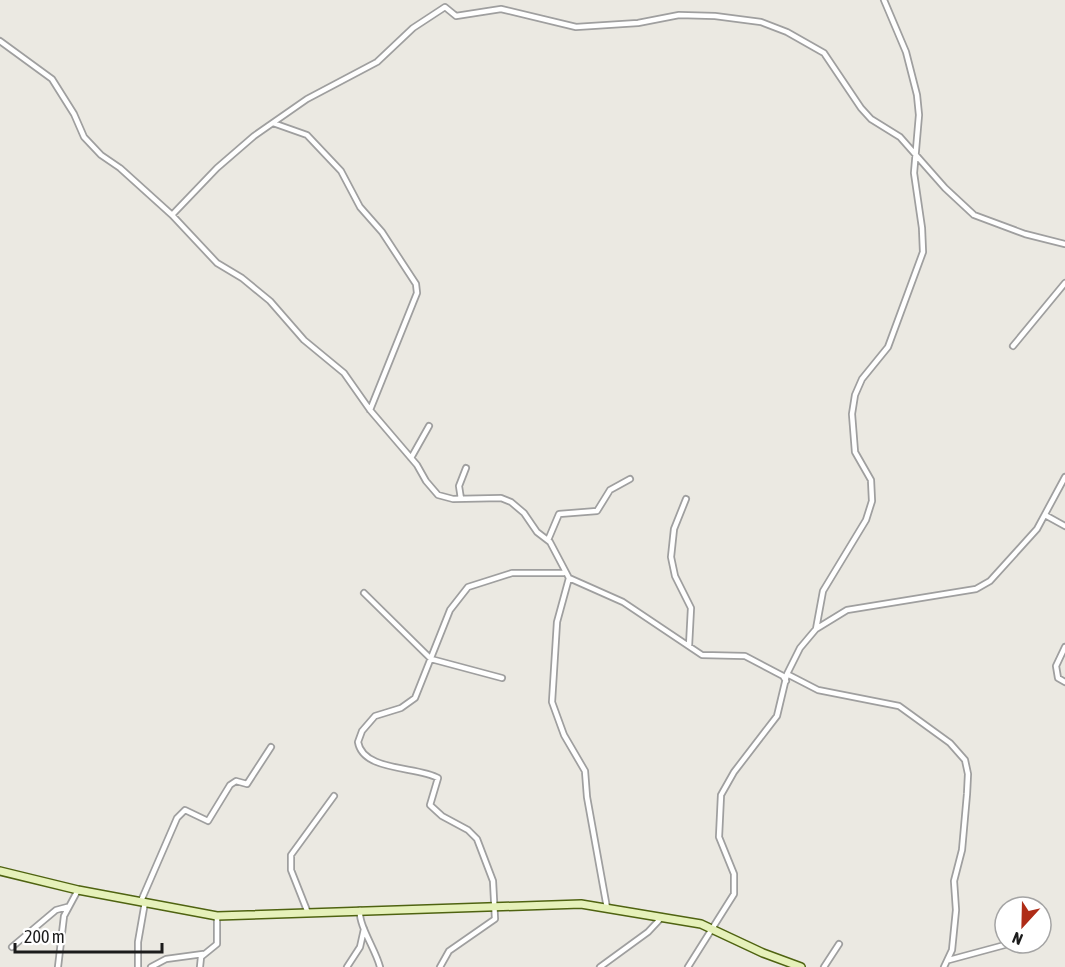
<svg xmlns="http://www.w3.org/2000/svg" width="1065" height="967" font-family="'Asap Condensed',sans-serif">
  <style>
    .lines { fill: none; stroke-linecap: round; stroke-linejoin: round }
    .street-casing { stroke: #9f9f9f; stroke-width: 8 }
    .secondary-casing { stroke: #4f6311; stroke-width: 10 }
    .street { stroke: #fff; stroke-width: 4.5 }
    .secondary { stroke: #e6f1ba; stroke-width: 7 }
  </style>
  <rect width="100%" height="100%" fill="#ebe9e2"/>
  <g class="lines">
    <g class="street-casing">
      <path id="street" d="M0 41 52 79 74 114 84 137 101 155 120 168 172 215 217 263 242 278 270 301 304 340 344 373 370 410 417 465 426 481 438 495 453 499 501 498 511 502 524 513 537 532 550 542 569 578 623 602 702 655 745 656 783 676 786 681
        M273 123 307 135 341 171 360 207 382 232 416 284 417 293 370 410
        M172 215 217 168 254 136 307 99 377 62 413 28 445 7 456 16 501 9 576 27 638 23 679 15 715 16 761 22 787 32 824 53 861 108 871 119 900 137 945 188 974 215 1025 234 1065 244
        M1013 346 1065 283
        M411 458 429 426
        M461 499 459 486 466 468
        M686 499 674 529 671 557 675 576 691 608 689 646
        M1045 515 1065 526
        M548 540 559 514 597 511 610 490 630 479
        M569 578 557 622 552 702 564 735 585 771 587 797 607 908
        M364 593 431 659 502 678
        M816 629 847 610 976 589 990 581 1037 529 1065 477
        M1065 647 1056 666 1058 678 1065 682
        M787 674 818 690 899 706 950 743 965 760 968 774 967 794 962 850 954 881 956 910 952 950 944 967
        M141 901 177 818 185 810 208 821 230 785 236 781 247 784 271 747
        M360 910C358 925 376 950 380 967
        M308 913 291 870V855L334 796
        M1041 922 1043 921
        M12 947 56 910 67 907
        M949 960 1012 943
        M58 967 64 916 78 890
        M138 967V942L145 902
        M151 967 166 959 203 954
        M200 967 201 957 217 944V916
        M347 967 360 947 364 929
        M440 967 449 951 495 919 493 881 477 839 468 830 442 816 430 805 438 778C418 766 363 772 358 742L362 731 375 716 401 708 415 698 450 610 468 587 512 573H564
        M600 967 648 932 662 917
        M688 967 734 894V874L719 837 721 795 734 772 777 716 787 674 800 648 816 629 823 591 866 520 872 501 871 480 855 452 852 414 855 395 862 379 888 347 923 252 922 228 914 173 919 115 917 95 906 52 884 0
        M824 967 839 944"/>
    </g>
    <g class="secondary-casing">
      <path id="secondary" d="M0 871 78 890 217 916 581 904 701 924 763 953 801 967"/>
    </g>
    <use href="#street" class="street"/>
    <use href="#secondary" class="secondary"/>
  </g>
  <g transform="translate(1023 925) rotate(202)"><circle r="28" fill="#ffffff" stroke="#a4a4a4" stroke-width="1.5"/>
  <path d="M0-4.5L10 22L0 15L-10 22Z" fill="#af2c17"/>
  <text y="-9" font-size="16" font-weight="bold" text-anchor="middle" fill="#1b1b1b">N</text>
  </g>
  <path d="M15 943v9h147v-9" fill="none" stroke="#1b1b1b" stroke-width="3"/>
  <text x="24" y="943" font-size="18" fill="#1b1b1b" stroke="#ffffff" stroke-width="4.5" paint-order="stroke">200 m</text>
</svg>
